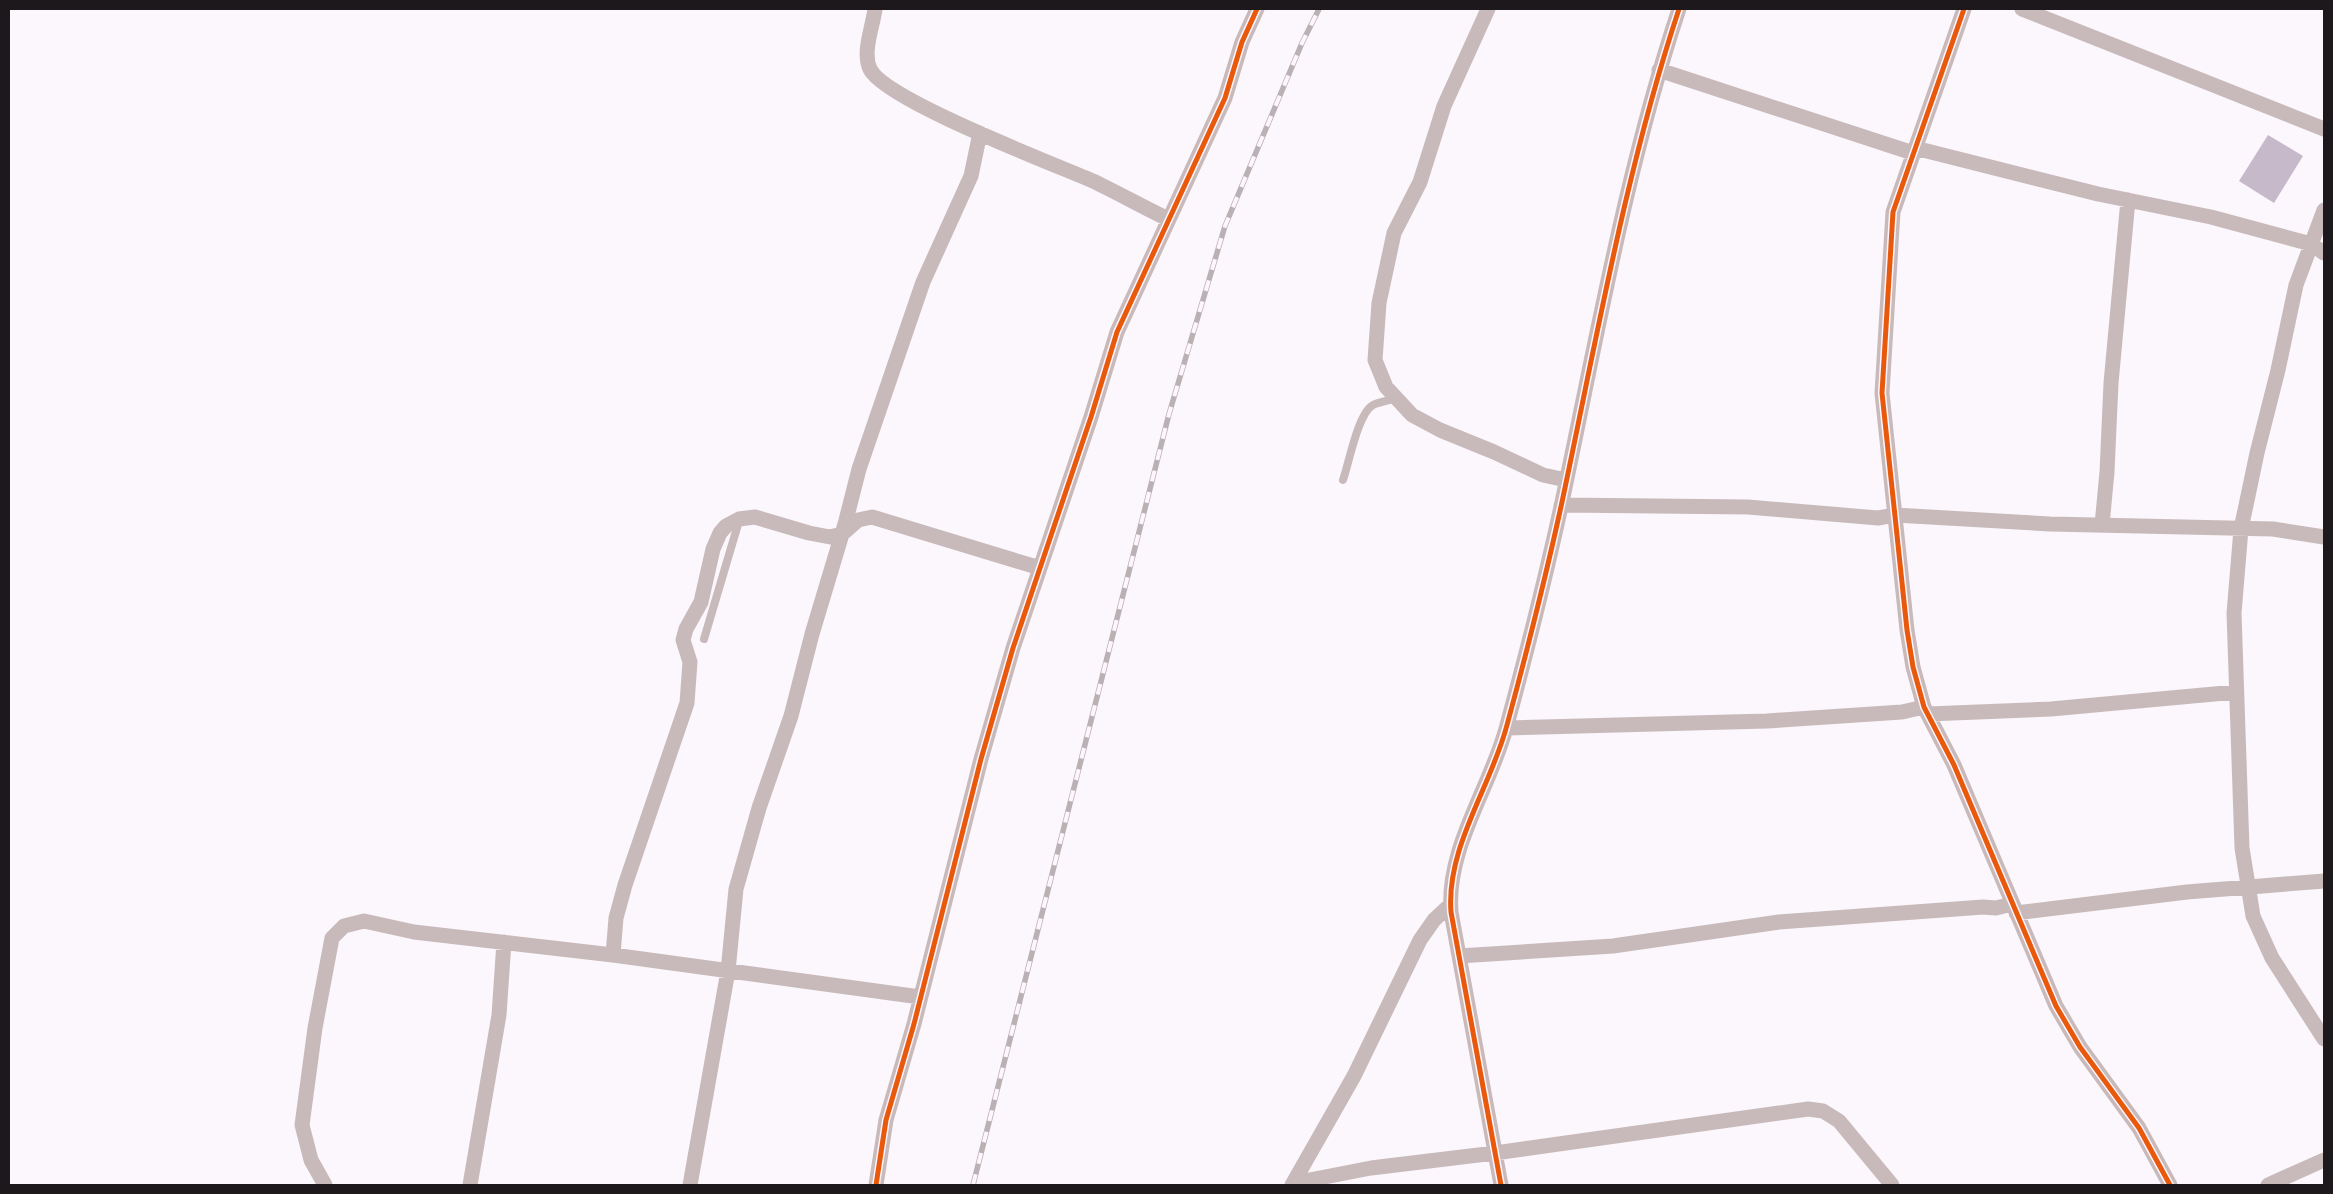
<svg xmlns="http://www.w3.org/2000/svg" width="2333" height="1194" font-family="Commissioner,sans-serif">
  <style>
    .building { fill: #c6b9ca }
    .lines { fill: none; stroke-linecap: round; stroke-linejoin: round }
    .lane { stroke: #c8babb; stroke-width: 8 }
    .street { stroke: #c8babb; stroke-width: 15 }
    .rail-casing { stroke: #b9b1b3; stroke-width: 5.5 }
    .rail { stroke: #fef5fe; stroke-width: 4; stroke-dasharray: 11; stroke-linecap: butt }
    .cycleway-casing { stroke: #fef5fe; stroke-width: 8 }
    .cycleway { stroke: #e8590c; stroke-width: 5 }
  </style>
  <rect width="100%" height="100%" fill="#fcf7fc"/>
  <path class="building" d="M2268 135 2303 156 2274 203 2239 181Z"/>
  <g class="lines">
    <path class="lane" d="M1343 480C1349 463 1358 413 1373 405 1379 402 1388 401 1395 398
      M704 639 739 521"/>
    <path class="street" d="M875 9C873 26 862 52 870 69 885 100 1054 164 1093 181 1118 193 1143 207 1168 219
      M1488 9 1444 106 1420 182 1394 233 1379 303 1375 360 1386 387 1412 415 1440 430 1494 452 1543 475 1566 480
      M1964 9 1893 212 1882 393 1907 630 1913 667 1924 707 1954 765 2056 1006 2080 1047 2139 1128 2170 1185
      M2022 9 2324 129
      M1659 70 1913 153
      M1915 148 2098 194 2211 217 2311 244 2324 253
      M2324 210 2296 285 2278 370 2257 453 2241 529 2234 613 2242 848 2253 916 2272 958 2324 1039
      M1561 505 1748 507 1878 518 1895 515 2050 524 2273 529 2324 537
      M2102 525 2107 472 2111 383 2128 200
      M1928 714 2051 709 2236 692
      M1507 728 1767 721 1902 712 1924 707
      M2016 913 2187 892 2324 881
      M613 955 616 918 625 885 687 703 690 662 683 640 686 629 701 602 713 549 720 533 726 526 739 519 755 517 809 533 830 537 842 534 858 520 872 517 1040 568
      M1459 956 1613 946 1779 922 1983 907 1996 908 2012 904
      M1294 1183 1371 1168 1495 1153 1808 1109 1823 1111 1839 1121 1892 1185
      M325 1185 311 1160 302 1125 315 1028 332 938 344 926 364 921 414 932 613 955 920 997
      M470 1185 499 1015 504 942
      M690 1185 728 971 736 889 744 861 759 808 791 716 812 634 845 524 859 469 923 282 971 176 980 133
      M876 1185 886 1120 914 1024 981 759 1013 648 1091 417 1117 332 1225 98 1242 42 1257 9
      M1292 1185 1354 1076 1420 940 1434 920 1450 905
      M1501 1185 1451 912C1446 847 1491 787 1507 725 1527 651 1546 576 1562 502 1597 337 1626 169 1679 9
      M2268 1185 2324 1160"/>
    <g class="rail-casing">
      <path id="rail" d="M973 1185 1169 414 1225 226 1302 43 1319 9"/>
    </g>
    <use href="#rail" class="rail"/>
    <g class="cycleway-casing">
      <path id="cycleway" d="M1964 9 1893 212 1882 393 1907 630 1913 667 1924 707 1954 765 2056 1006 2080 1047 2139 1128 2170 1185
        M876 1185 886 1120 914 1024 981 759 1013 648 1091 417 1117 332 1225 98 1242 42 1257 9
        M1501 1185 1451 912C1446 847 1491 787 1507 725 1527 651 1546 576 1562 502 1597 337 1626 169 1679 9"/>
    </g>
    <use href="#cycleway" class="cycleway"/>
  </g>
  <rect width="2333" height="1194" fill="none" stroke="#1c181c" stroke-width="20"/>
</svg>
